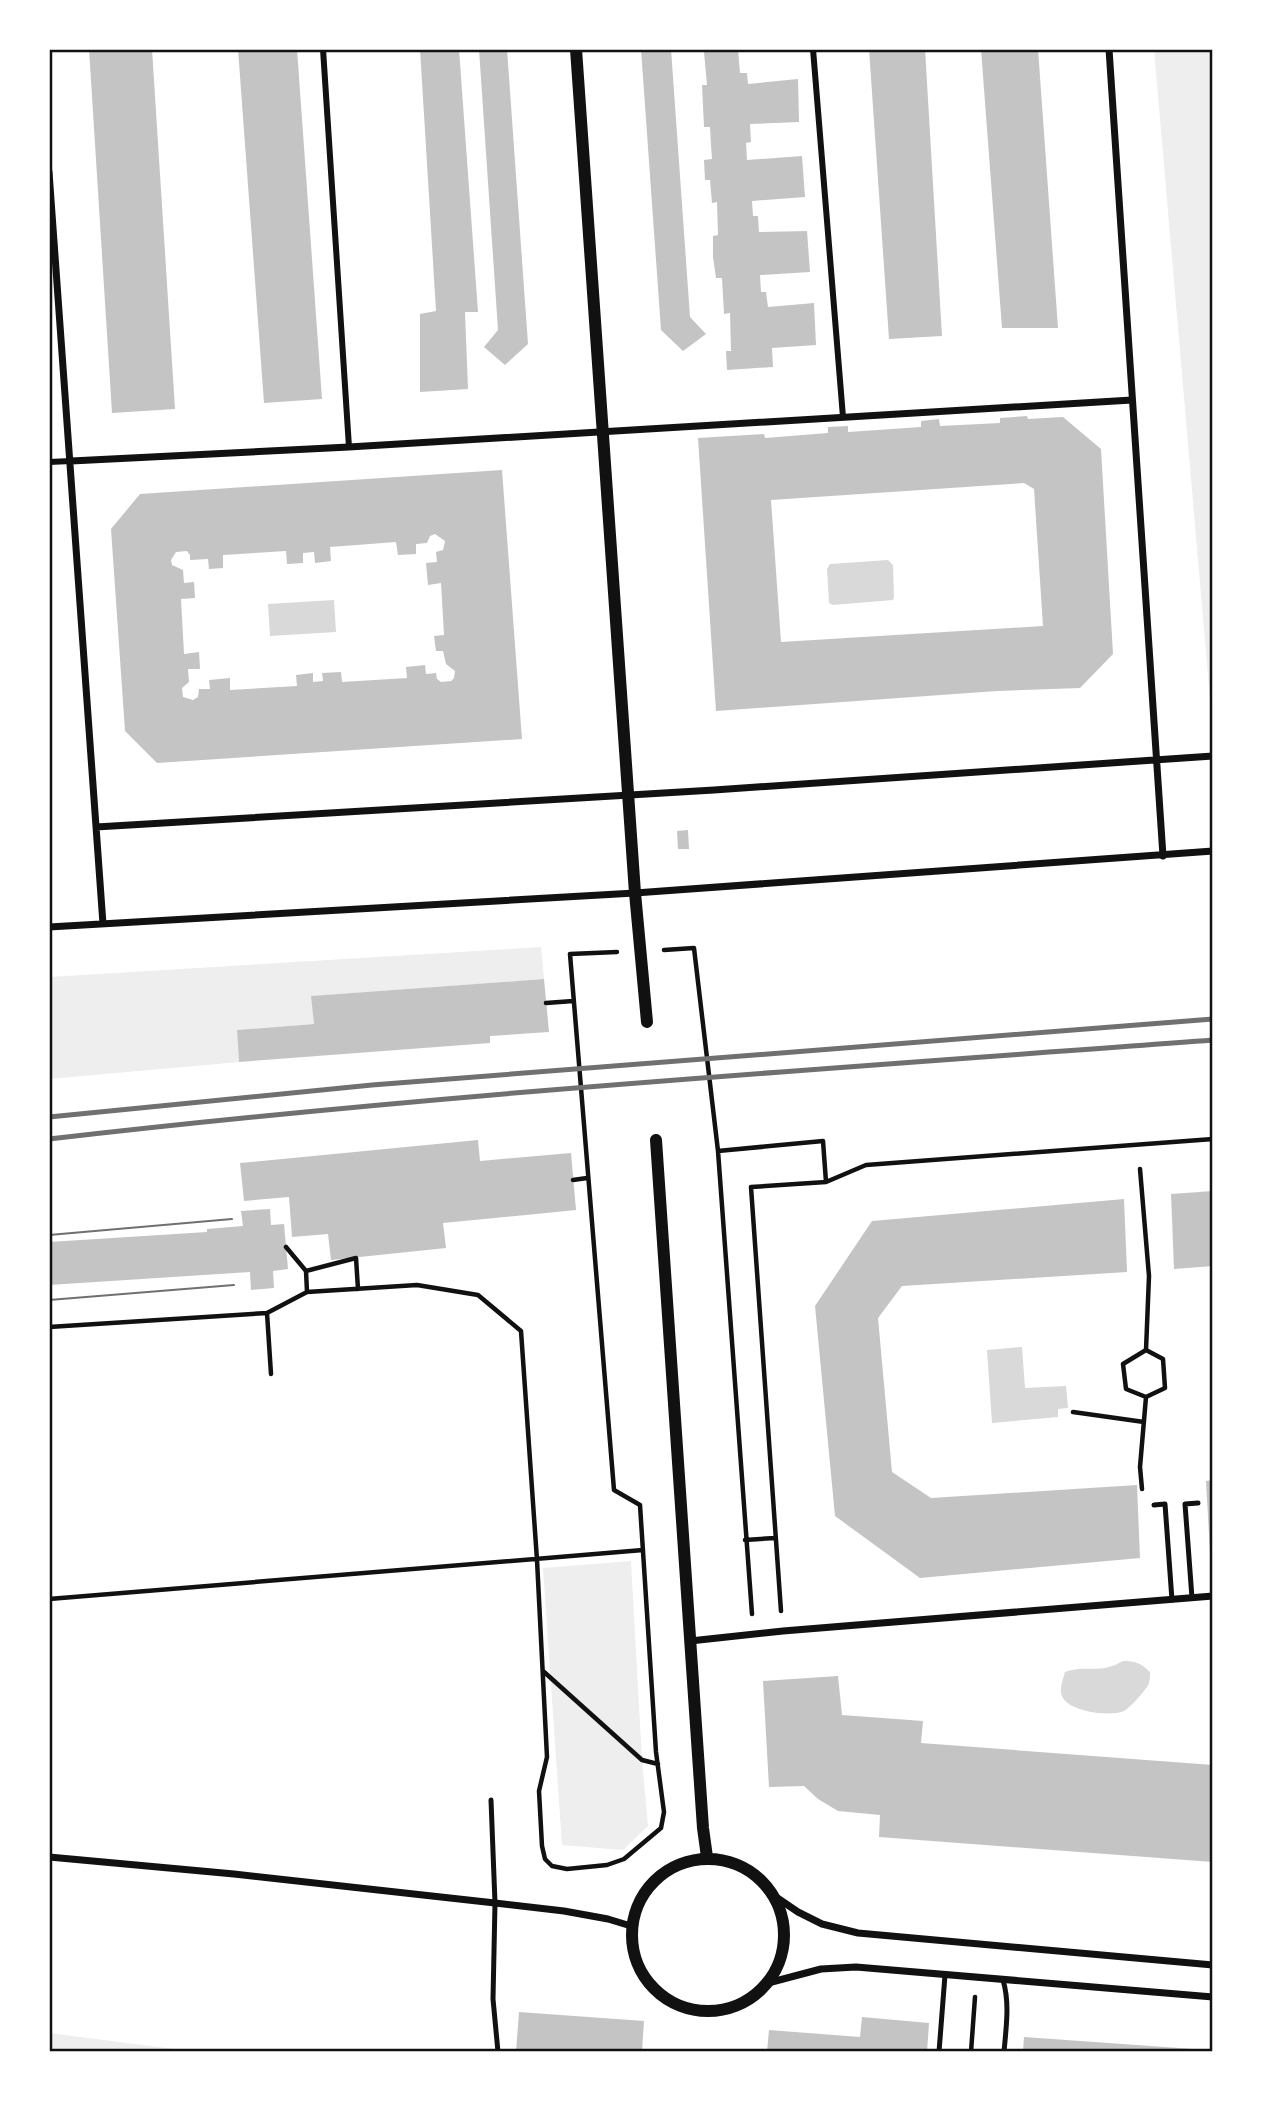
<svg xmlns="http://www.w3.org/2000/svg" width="1262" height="2101" font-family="'DejaVu Sans',sans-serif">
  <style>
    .green { fill: #eee }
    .water { fill: #d9d9d9 }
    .building { fill: #c4c4c4; fill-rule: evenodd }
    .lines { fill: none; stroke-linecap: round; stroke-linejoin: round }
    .path { stroke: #111; stroke-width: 4.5 }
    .service { stroke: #111; stroke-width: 5 }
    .pedestrian { stroke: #111; stroke-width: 6 }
    .minor { stroke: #111; stroke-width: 7 }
    .tertiary { stroke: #111; stroke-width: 12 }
    .tram { stroke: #707070; stroke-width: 2 }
    .rail { stroke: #707070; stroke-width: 5 }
    .neatline { fill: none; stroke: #111; stroke-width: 2.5 }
  </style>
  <rect width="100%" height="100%" fill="#fff"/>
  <path class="green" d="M1154 49H1213V699H1210Z
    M541 947 544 979 312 996 314 1024 237 1030 239 1062 49 1079V977Z
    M631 1561 642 1760 648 1826 623 1850 562 1845 543 1568Z
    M49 2033 197 2052H49Z"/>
  <path class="water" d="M888 560 893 565 894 597 893 600 833 605 829 603 827 569 830 564Z
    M334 600 336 632 270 636 268 604Z
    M1022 1347 1025 1388 1066 1386 1068 1408 1058 1409V1417L992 1423 987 1350Z
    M1123 1661C1135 1661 1141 1663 1150 1672 1150 1675 1150 1679 1149 1683 1148 1688 1130 1708 1124 1711 1111 1717 1071 1712 1063 1698 1058 1690 1063 1680 1065 1672 1088 1664 1099 1675 1123 1661Z"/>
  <path class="building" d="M89 49H152L175 409 112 413Z
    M238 49H297L322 399 264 403Z
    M420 49H459L478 312H465L468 389 420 392V314L436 311Z
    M479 49H507L528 344 505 365 484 347 498 330Z
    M641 49H671L690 317 706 334 683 351 661 330Z
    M698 49H738L740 73H747L748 84 798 79 799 122 750 124 751 142 746 143 747 160 802 156 805 197 752 201 753 216H758L759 232 807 231 810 272 760 275 761 292H766L768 307 814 303 816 345 772 348 773 367 727 370 726 351H731L730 313 724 314 722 278H716L713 257V236L718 235 717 202 712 203 710 180H705L704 160 712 159 711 145 710 127H704L702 85H707L704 52H698Z
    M869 49H925L942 336 889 339Z
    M981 49H1038L1058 328H1002Z
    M1027 416 1028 419 1063 417 1101 449 1113 654 1080 688 997 691 716 711 698 438 764 434 765 438 828 433V427L848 426V432L921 427V421L939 419 940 426 1000 423V418ZM1024 483 1034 489 1043 626 781 642 771 500Z
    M502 470 522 739 157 763 125 731 111 529 140 494ZM435 534 445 541 444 546 443 550 436 552 437 562 426 563 428 585 441 583 444 635 434 636 436 651H443L446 664 455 671 454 678 451 681 441 682 437 679 436 673 426 674 425 665 406 667 407 678 342 682 341 672 322 673 323 681 313 682V673L296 675 297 686 230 690V678L209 680 210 689H199L198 697 193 700 183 697 182 688 189 682 188 669H200L199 652 184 654 181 599 195 598 194 582 184 583 183 570 172 565 171 560 176 552 187 551 190 555V560L208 559 209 569 223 568V555L286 551 287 564 303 563V553L314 552 315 563 331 561 330 547 396 542 398 555 416 554V544L427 543 430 536Z
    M688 830 689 849H678L677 831Z
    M544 979 549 1032 490 1036V1043L239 1062 237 1030 314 1024 311 996Z
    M478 1140 480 1161 571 1153 576 1210 443 1223 446 1248 331 1260 328 1234 292 1237 289 1197 244 1201 240 1163Z
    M1213 1191V1266L1174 1269 1171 1194Z
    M1124 1199 1127 1272 902 1286 878 1318 892 1472 931 1498 1137 1485 1140 1558 920 1578 835 1516 815 1306 872 1221Z
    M270 1209 271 1225 284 1224 288 1269 273 1271 274 1288 251 1290 250 1272 49 1285V1242L207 1232V1229L243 1226 241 1211Z
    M1213 1480V1552H1210L1206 1481Z
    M838 1676 842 1715 923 1721 921 1743 1213 1765V1862L879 1837 880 1815 838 1811 818 1799 804 1786 769 1787 763 1681Z
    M519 2012 644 2021 642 2052H516Z
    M862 2017 929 2023 927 2052H767L769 2030 860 2037Z
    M1024 2037 1207 2050V2052H1023Z"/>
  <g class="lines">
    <path class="path" d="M664 950 694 948 718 1151 752 1614
      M546 1003 573 1001
      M718 1151 823 1141 826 1182
      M1140 1169 1149 1276 1146 1350 1163 1359 1165 1388 1146 1397 1140 1467 1142 1489
      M573 1180 587 1178
      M286 1247 306 1271 307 1292
      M306 1271 356 1258 358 1289
      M267 1313 271 1374
      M49 1327 267 1313 307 1292 417 1285 478 1295 521 1331 537 1560 547 1757 539 1791 542 1846 545 1859 552 1866 567 1869 607 1865 624 1859 661 1828 664 1812 656 1752 640 1505 614 1490 570 954 617 952
      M1146 1350 1123 1364 1126 1389 1146 1397
      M1073 1412 1144 1422
      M745 1540 775 1538
      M49 1599 643 1550
      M781 1611 751 1187 826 1182 866 1165 1213 1139
      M543 1671 642 1760 658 1764
      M971 2052 975 1997"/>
    <path class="service" d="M1154 1505 1165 1504 1172 1600
      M1192 1598 1185 1504 1198 1503
      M491 1800 495 1903 493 1999 498 2052
      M1003 1980C1010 2003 1006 2028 1004 2052
      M939 2052 945 1975"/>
    <path class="pedestrian" d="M323 49 349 447
      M813 49 843 417
      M49 462 71 461"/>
    <path class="minor" d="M1109 49 1163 856
      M49 172 103 924
      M71 461 349 447 1132 400
      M96 827 714 790 1213 756
      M49 927 635 893 1213 851
      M690 1641 783 1631 1213 1596
      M49 1857 234 1874 495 1903 564 1911 608 1919 631 1926
      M773 1895 798 1912 822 1924 858 1933 1213 1965
      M768 1983 821 1969 856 1967 1213 1997"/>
    <path class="tertiary" d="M576 49 635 893 647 1022
      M656 1140 703 1828 707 1857
      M632 1935a76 76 0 1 1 152 0a76 76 0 1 1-152 0Z"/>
    <path class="tram" d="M49 1235 232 1219
      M49 1300 234 1285"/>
    <path class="rail" d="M49 1117 372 1085 1213 1019
      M49 1139C436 1094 825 1069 1213 1040"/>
  </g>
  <rect width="1262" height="2101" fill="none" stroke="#ffffff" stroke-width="102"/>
  <rect x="51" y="51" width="1160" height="1999" class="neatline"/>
</svg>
